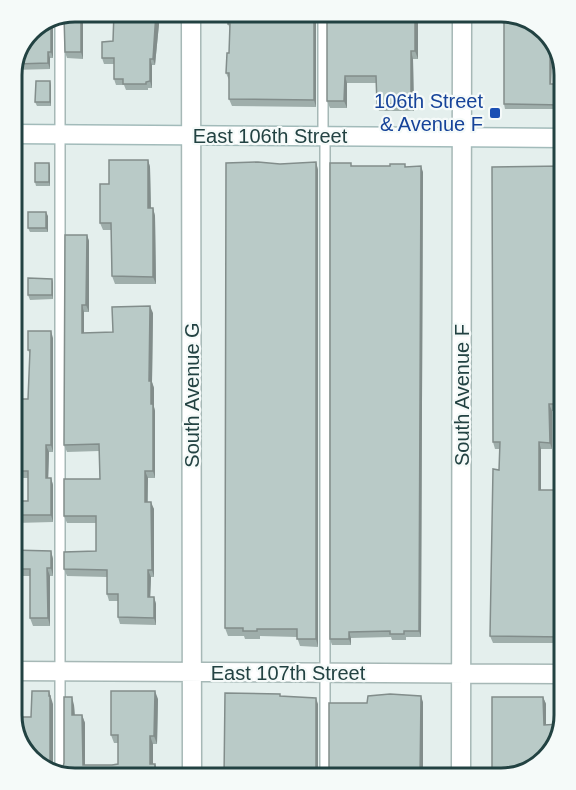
<svg xmlns="http://www.w3.org/2000/svg" width="576" height="790" font-family="Arial,sans-serif">
  <style>
    .lines { fill: none; stroke-linecap: round; stroke-linejoin: round }
    .lane-casing { stroke: #a6b8b6; stroke-width: 12 }
    .street-casing { stroke: #a6b8b6; stroke-width: 21 }
    .secondary-casing { stroke: #a2bbba; stroke-width: 21 }
    .lane { stroke: #fff; stroke-width: 9 }
    .street { stroke: #fff; stroke-width: 18 }
    .secondary { stroke: #fff; stroke-width: 18 }
    .wall { fill: #9faeab }
    .shaded-wall { fill: #828d8b }
    .building { fill: #b9cac7; stroke: #828d8b; stroke-width: 1.5 }
    .transit-dot { fill: #1a4fb4; stroke: #f5faf9; stroke-width: 2 }
    .labels { text-anchor: middle; stroke-width: 4.5; stroke-linejoin: round; paint-order: stroke }
    .transit-label { font-size: 20px; fill: #164399; stroke: #f5faf9; text-anchor: end }
    .street-label { font-size: 20px; fill: #224242; stroke: #f5faf9 }
    .rim { fill: none; stroke: #224242; stroke-width: 3 }
  </style>
  <rect width="100%" height="100%" fill="#e4efed"/>
  <g class="lines">
    <g class="lane-casing">
      <path id="lane" d="M323 12V136
        M60 18V771
        M325 136V778"/>
    </g>
    <g class="street-casing">
      <path id="street" d="M191 12 192 778
        M12 671 564 674
        M461 778 462 12"/>
    </g>
    <g class="secondary-casing">
      <path id="secondary" d="M12 134 564 138"/>
    </g>
    <use href="#lane" class="lane"/>
    <use href="#street" class="street"/>
    <use href="#secondary" class="secondary"/>
  </g>
  <path class="wall" d="M83 12V59L67 58 65 52Z
    M114 12H159V24L155 65H152V88H148V90H126L124 85H116L114 79V64H104L102 58 113 41Z
    M316 12V107L232 106 229 99V80L226 73 229 53 230 29 228 24Z
    M327 12H418V59H413L414 111H379L377 104V83H347V108H330L327 101Z
    M53 20V58H50V69L13 70 33 28Z
    M555 44 560 59H552L551 84H564V109H505L504 104Z
    M50 81 51 86V106H37L35 102Z
    M148 160 150 167 151 208H153L155 216 156 284H115L112 276 111 230H103L100 223 109 184Z
    M316 162 318 170V647L300 646 297 637 260 636V639H245L244 636H228L225 628 280 164Z
    M49 163 50 167V186H36L35 182Z
    M405 164V167L423 172 421 637H406V640H392L391 637 351 638V645H332L330 639 352 166H390Z
    M564 166V411H552V449H541V490H564V643H493L490 636 500 449H495L493 442Z
    M48 216V232H30L28 228Z
    M87 235 89 241V312H84V333L113 332 153 313 152 382 154 388V407L155 411V478H148V502L154 509V577H151L150 597H154L156 604V625L120 624 118 617V601H109L107 594V577L67 576 64 569 96 551V523H67L64 516 100 479 99 451 67 452 64 445Z
    M12 244H13L16 252V272H12Z
    M52 279 53 283V299L30 300 28 295Z
    M12 294 15 301V320H12Z
    M53 338V452H49L48 478H51L53 485V522L16 523V527L12 526V501H28V478H12V399H28L30 354 28 350Z
    M12 550 51 551 53 559V576H50V626H33L30 618V576H12Z
    M543 697 546 704V725L561 724 555 746 550 752H548V754L532 769Z
    M158 699 157 744H153V764H155L158 772 63 767 74 705 75 715H82L85 723V765H112L118 764V743H114L111 735Z"/>
  <path class="shaded-wall" d="M81 12H83V59L81 52Z
    M156 12H159V24L155 65 153 59Z
    M314 12H316V107L314 100Z
    M415 12H418V59L415 51Z
    M53 20V58L51 52V21Z
    M411 51 413 59 414 111 411 103Z
    M48 52 50 58V69L48 63Z
    M550 55 552 59 551 88 550 84Z
    M150 59 152 65V88L150 81Z
    M345 76 347 83V108L344 101Z
    M50 81 51 86V106L50 102Z
    M148 160 150 167 151 216 148 208Z
    M316 162 318 170V647L316 639Z
    M49 163 50 167V186L49 182Z
    M421 166 423 172 421 637 419 631Z
    M153 208 155 216 156 284 153 277Z
    M46 212 48 216V232L46 228Z
    M87 235 89 241V312L86 305Z
    M13 244 16 252V272L13 264Z
    M52 279 53 283V299L52 295Z
    M13 294 15 301V320L12 313Z
    M82 305 84 312V340L82 333Z
    M150 306 153 313 152 382 154 388V407L155 411V478L153 471 151 404 149 381Z
    M51 331 53 338V452L51 445Z
    M549 404 552 411V449L550 443Z
    M539 442 541 449V496L539 490Z
    M46 445 49 452 48 485 46 478Z
    M145 471 148 478 147 509 145 502Z
    M51 478 53 485V522L51 515Z
    M151 502 154 509V577L152 570Z
    M51 551 53 559V576L51 568Z
    M47 568 50 576V626L48 618Z
    M148 570 151 577 150 604 148 597Z
    M154 597 156 604V625L154 618Z
    M349 632 351 638V645L349 639Z
    M49 691 53 704V766L51 765 50 763Z
    M155 691 158 699 157 744 154 736Z
    M421 696 423 702V778H420Z
    M72 697 74 705 75 723 72 715Z
    M543 697 546 704V731L544 725Z
    M316 698 318 704V778L316 772Z
    M82 715 85 723V772L83 765Z
    M150 736 153 744V772L150 764Z
    M546 745 548 754 546 756Z
    M155 764 158 772 157 778H154Z"/>
  <path class="building" d="M76 12H81V52H65L64 16Z
    M114 12H156L153 59H150V81L146 82V84H123V79H114V58H102V42L113 41Z
    M228 12H314V100L229 99V73H226L227 53H229L230 24H228Z
    M327 12H415V51H411V103L377 104 376 76H345L344 101H327Z
    M504 12 555 44 558 55H550V84H564V105L504 104Z
    M51 21V52H48V63L16 64 33 28Z
    M36 81H50V102H35Z
    M109 160H148V208H153V277L112 276 111 223H100V184H109Z
    M258 162 280 164 316 162V639H297V629H257V631H243V628H225L226 163Z
    M35 163H49V182H35Z
    M330 163H351V166H390V164H405V167L421 166 419 631H404V634H390V631L349 632V639H330Z
    M564 166V404H549L550 443 539 442V490H564V637L490 636 493 469 499 470 500 442H493L492 167Z
    M28 212H46V228H28Z
    M65 235H87L86 305H82V333L113 332 112 307 150 306 149 381H151V404H153V471H145V502H151L152 570H148V597H154V618L118 617V594H107V570L64 569V552L96 551V516H64V479H100L99 444 64 445Z
    M12 244H13V264H12Z
    M28 278 52 279V295H28Z
    M28 331H51V445H46V478H51V515H14V519H12V501H28V471H12V399H28L30 350H28Z
    M12 550 51 551V568H47L48 618H30V569H12Z
    M32 691H49V696H50V763L52 765 21 746 13 717H31Z
    M111 691H155L154 736H150V764H155L154 778H72L58 770 63 767 64 763V697H72V715H82L83 765H112L118 764V735H111Z
    M225 693 280 694V696L316 698V772L317 776 321 778H224Z
    M390 694 421 696 420 778H324L327 777 329 772V703H367L368 696Z
    M492 697H543L544 725 561 724 556 745H546V756L532 769 501 778H492Z"/>
  <rect class="transit-dot" x="489" y="107" width="12" height="12" rx="3"/>
  <g class="labels">
    <g class="transit-label">
      <text x="483" y="108">106th Street<tspan x="483" dy="23">&amp; Avenue F</tspan></text>
    </g>
    <g class="street-label">
      <text x="270" y="143">East 106th Street</text>
      <text transform="translate(192 395) rotate(-90)" y="7">South Avenue G</text>
      <text transform="translate(462 395) rotate(-90)" y="7">South Avenue F</text>
      <text x="288" y="680">East 107th Street</text>
    </g>
  </g>
  <path d="M0 0H576V790H0ZM75 22H501A53 53 0 0 1 554 75V715A53 53 0 0 1 501 768H75A53 53 0 0 1 22 715V75A53 53 0 0 1 75 22Z" fill="#f5faf9" fill-rule="evenodd"/>
  <path class="rim" d="M75 22H501A53 53 0 0 1 554 75V715A53 53 0 0 1 501 768H75A53 53 0 0 1 22 715V75A53 53 0 0 1 75 22Z"/>
</svg>
